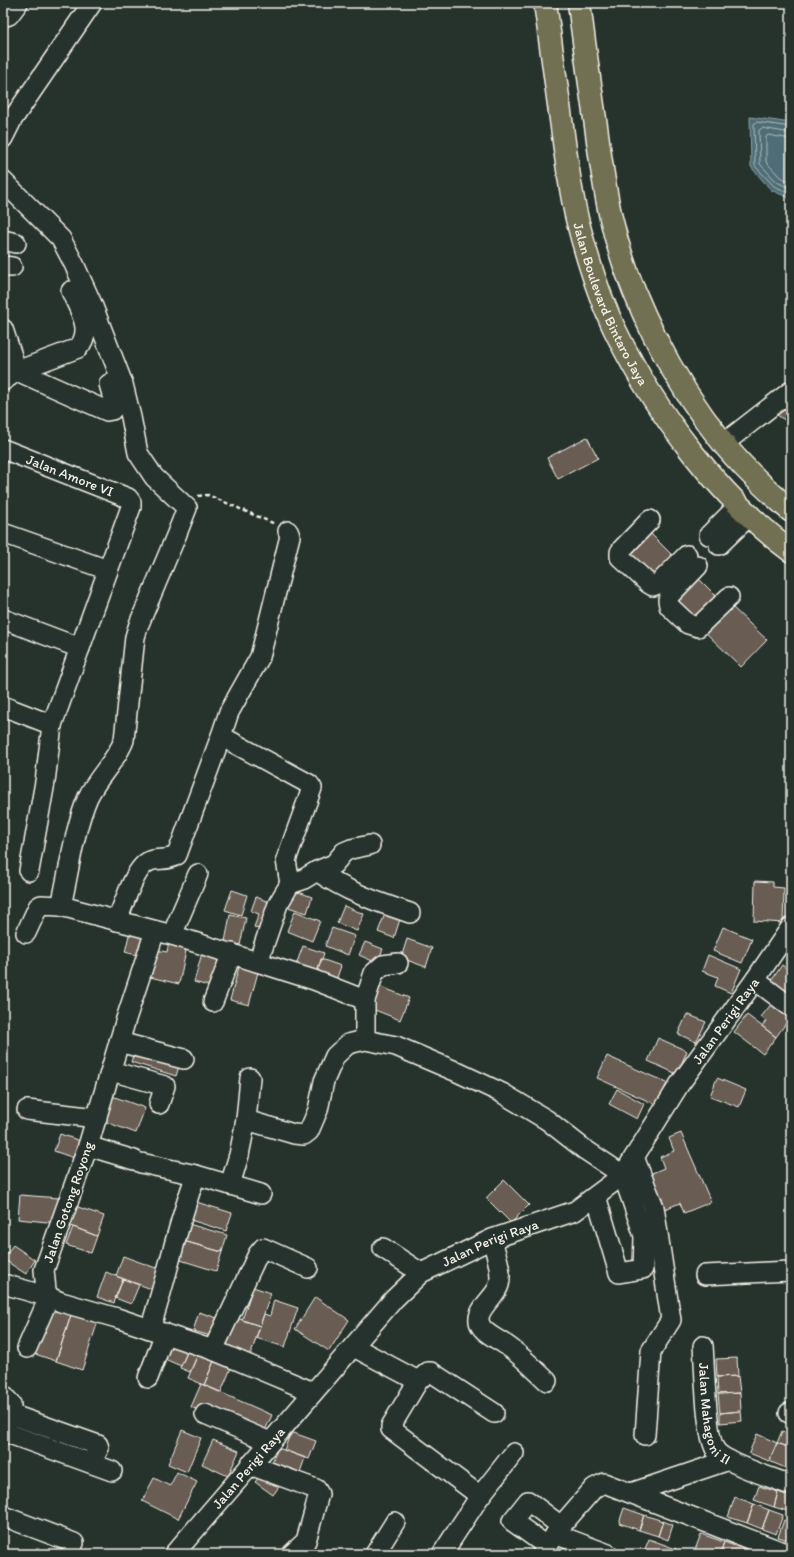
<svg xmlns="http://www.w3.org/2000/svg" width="794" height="1557" font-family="Itim,sans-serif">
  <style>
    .water { fill: #4f6d76; stroke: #91a2a4 }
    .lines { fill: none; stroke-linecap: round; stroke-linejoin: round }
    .shore { stroke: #b2bcba; stroke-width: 1 }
    .building { fill: #675c52; stroke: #f4f1e8 }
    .minor-casing { stroke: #f4f1e8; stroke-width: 22 }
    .major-casing { stroke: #f4f1e8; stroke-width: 25 }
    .path { stroke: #f4f1e8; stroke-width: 2.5; stroke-dasharray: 4 3; stroke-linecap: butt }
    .minor { stroke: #26332d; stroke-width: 19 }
    .major { stroke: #716f52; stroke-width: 22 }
    .labels { text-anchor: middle; stroke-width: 3.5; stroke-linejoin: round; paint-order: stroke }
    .street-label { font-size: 14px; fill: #f4f1e8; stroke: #26332d }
  </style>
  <rect width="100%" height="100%" fill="#26332d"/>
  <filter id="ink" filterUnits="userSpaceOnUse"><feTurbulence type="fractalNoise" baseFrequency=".025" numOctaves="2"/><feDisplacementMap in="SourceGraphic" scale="8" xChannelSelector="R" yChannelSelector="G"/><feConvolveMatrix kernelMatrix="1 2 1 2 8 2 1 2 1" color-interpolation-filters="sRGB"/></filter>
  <g filter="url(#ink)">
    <path class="water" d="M750 117 791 123V199L771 190 751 167Z"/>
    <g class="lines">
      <path class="shore" d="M791 127 756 122 754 124 755 166 774 186 791 194
        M791 133 762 128 759 130 760 164 777 182 791 189
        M791 139 768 135 766 137V162L780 177 791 182"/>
    </g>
    <path class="building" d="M791 405V424L777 415Z
      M587 437 598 458 558 479 547 458Z
      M648 531 676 559 653 582 625 554Z
      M695 575 720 600 697 623 672 599Z
      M730 605 767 640 741 667 704 631Z
      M755 881 773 882V887L784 888 783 923 754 921Z
      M232 890 247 895 241 915 225 910Z
      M293 890 312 897 307 913 288 907Z
      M256 897 277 905 266 932 254 927 259 914 251 911Z
      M344 906 364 914 357 931 337 923Z
      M295 911 320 921 312 941 287 931Z
      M386 911 401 916 394 938 378 932Z
      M230 915 246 918 240 945 225 942Z
      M723 927 752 939 742 963 713 951Z
      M332 928 355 936 348 955 325 946Z
      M130 931 150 936 144 957 125 952Z
      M407 939 432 948 426 967 401 958Z
      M169 942 187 946 179 984 150 977 156 950 167 952Z
      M365 942 383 949 377 963 359 955Z
      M303 946 324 953 317 973 296 965Z
      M202 953 223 959 216 988 194 982Z
      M708 955 741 969 731 993 715 986 718 977 702 971Z
      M321 959 341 966 335 983 316 976Z
      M782 965 791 972V1005L767 987Z
      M239 967 258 972 249 1005 230 1000Z
      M379 986 409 998 400 1020 370 1008Z
      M773 1002 791 1016 776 1037 762 1026 766 1021 761 1017Z
      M687 1014 706 1022 696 1042 678 1034Z
      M747 1015 776 1037 763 1054 734 1032Z
      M658 1038 687 1051 677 1074 648 1061Z
      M135 1049 180 1063 176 1076 131 1062Z
      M607 1056 667 1083 657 1105 597 1078Z
      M717 1078 746 1090 739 1107 710 1096Z
      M617 1089 644 1104 637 1119 609 1104Z
      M112 1096 145 1108 136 1133 103 1121Z
      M681 1133 711 1202 684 1213 680 1203 660 1211 645 1176 664 1168 660 1157 674 1151 669 1138Z
      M60 1134 83 1142 77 1159 54 1151Z
      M504 1180 529 1205 511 1223 486 1198Z
      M20 1195 59 1198 57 1223 18 1219Z
      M193 1201 232 1213 226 1231 187 1219Z
      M75 1206 104 1216 97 1236 68 1225Z
      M185 1223 227 1235 222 1252 180 1240Z
      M73 1227 97 1236 91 1253 66 1245Z
      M180 1240 222 1252 216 1271 174 1258Z
      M13 1245 35 1260 26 1274 3 1259Z
      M123 1256 164 1271 157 1291 116 1276Z
      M106 1272 123 1279 114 1303 97 1297Z
      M123 1279 139 1285 131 1304 115 1298Z
      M253 1287 271 1293 260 1326 242 1320Z
      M315 1297 349 1320 329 1351 295 1329Z
      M274 1300 298 1308 285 1347 256 1338 264 1314 270 1316Z
      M47 1304 72 1312 56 1361 32 1353Z
      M72 1312 98 1321 82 1370 56 1361Z
      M199 1312 220 1319 215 1337 193 1331Z
      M234 1317 260 1326 250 1357 223 1348Z
      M168 1342 188 1350 181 1366 162 1358Z
      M188 1350 198 1354 190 1372 180 1368Z
      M198 1354 214 1361 204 1385 188 1378Z
      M737 1358 738 1376 717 1377 716 1359Z
      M214 1361 231 1368 221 1392 204 1385Z
      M738 1376 740 1393 718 1394 717 1377Z
      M201 1384 272 1415 262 1437 191 1407Z
      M740 1393 741 1411 720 1413 718 1394Z
      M741 1411 742 1421 720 1423V1413Z
      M182 1430 201 1438 187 1472 168 1464Z
      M782 1431 791 1435V1448L777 1443Z
      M291 1432 316 1441 309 1459 284 1450Z
      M757 1434 777 1443 769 1461 749 1453Z
      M213 1440 239 1451 228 1476 202 1464Z
      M777 1443 791 1448V1462L788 1469 769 1461Z
      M278 1448 305 1458 300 1472 272 1462Z
      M177 1472 197 1482 178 1519 142 1501 154 1478 170 1486Z
      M263 1472 281 1484 273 1495 255 1482Z
      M759 1486 778 1492 774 1507 754 1500Z
      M778 1492 791 1497V1512L774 1507Z
      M735 1497 754 1504 747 1523 728 1517Z
      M754 1504 769 1510 762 1529 747 1523Z
      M624 1508 644 1515 639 1530 619 1523Z
      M769 1510 783 1515 776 1534 762 1529Z
      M644 1515 663 1521 658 1536 639 1530Z
      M784 1520 791 1522V1541L778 1537Z
      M663 1521 673 1525 668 1540 658 1536Z
      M701 1534 724 1542 720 1554H707L695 1550Z
      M649 1539 676 1549 674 1554H643Z
      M724 1542 746 1550 745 1554H720Z
      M558 1550 571 1554H557Z
      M746 1550 759 1554H745Z"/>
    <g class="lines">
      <g class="minor-casing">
        <g id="minor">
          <path d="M3 17 9 15 18 3"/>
          <path d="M3 138 12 120 92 3"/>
          <path d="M3 181 61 239 74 264 92 304 123 384 131 417 138 453 154 477 187 508 176 536 139 624 135 637 124 740C117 760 98 776 88 797 74 829 69 872 61 906"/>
          <path d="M3 240 16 243"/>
          <path d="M3 266 12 267"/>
          <path d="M3 329 17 371 107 411 112 410 115 405 109 384"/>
          <path d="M3 381 17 371 78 348C94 330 79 310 71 291"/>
          <path d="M723 444 791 391"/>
          <path id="s1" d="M3 449 128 498 131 502V507L52 725 45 782 29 871"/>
          <path d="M650 520 622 549 620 552V557L648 583 653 586 658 584 687 555"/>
          <path d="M288 531 290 536 260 657 229 712 221 736 309 784 312 788 286 860 290 884"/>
          <path d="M3 533 108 570"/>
          <path d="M709 535 739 505"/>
          <path d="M719 545 749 516"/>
          <path d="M698 566 670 595 668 600 669 606 688 624 698 627 729 597"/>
          <path d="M3 619 80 648"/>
          <path d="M3 706 52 725"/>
          <path d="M317 871C345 891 377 902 410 913"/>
          <path d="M117 921C123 906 135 866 150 861 159 858 169 861 177 855L221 736"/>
          <path d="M155 931 126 1019 88 1146 44 1270 46 1290 49 1297 61 1302 117 1318 213 1350 313 1392"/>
          <path d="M26 933 38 907 41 905 61 906 172 935 314 980 365 1000 374 973 383 965 398 963"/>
          <path d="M172 935 198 874"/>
          <path d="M258 962 278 904 290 884 302 880 317 871 334 864 344 852 351 849 370 845"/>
          <path d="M755 980 791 1007"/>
          <path d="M365 1000V1040"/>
          <path d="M213 1002 232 953"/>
          <path d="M119 1042 184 1059"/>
          <path d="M111 1071 165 1086 159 1104"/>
          <path d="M27 1110 97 1118"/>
          <path d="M246 1120 294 1134 304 1135 309 1131 318 1110 324 1081 335 1056 348 1044 365 1040 396 1046 455 1071 502 1093 547 1120 584 1149 623 1175 644 1236 643 1269 619 1273 596 1196"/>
          <path d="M88 1146 134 1160"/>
          <path d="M634 1157 654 1207 671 1320 651 1351 645 1435"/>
          <path d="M141 1163 196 1175"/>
          <path d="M230 1185 239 1155 246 1120 250 1078"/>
          <path d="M492 1239C495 1253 503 1271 499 1285 495 1299 469 1313 483 1329 488 1335 499 1340 506 1345 521 1355 534 1369 547 1381"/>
          <path d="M383 1248 421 1273"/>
          <path d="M705 1275 791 1271"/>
          <path d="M7 1285 49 1297 27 1348"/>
          <path d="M150 1329C167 1278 177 1225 196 1175L261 1194"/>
          <path id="s2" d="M703 1346C705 1366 705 1442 718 1453 731 1465 773 1478 791 1485"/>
          <path d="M354 1347 418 1381"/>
          <path d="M213 1350 258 1254 263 1248 308 1268"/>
          <path d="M148 1378 165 1333"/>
          <path d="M3 1395 11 1404 10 1414 7 1424"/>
          <path d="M789 1413 791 1414"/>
          <path d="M10 1414 98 1445 99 1448 91 1463"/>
          <path d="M205 1414 270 1442"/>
          <path d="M4 1432 112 1471"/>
          <path d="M250 1465 316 1489 319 1494 306 1541 292 1554"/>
          <path d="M631 1493 729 1460"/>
          <path d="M480 1496 391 1429V1426L418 1381 428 1372H431L494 1413"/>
          <path d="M3 1516 74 1543"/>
          <path d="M555 1534 608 1554"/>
          <path d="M547 1546 512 1521 528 1501 561 1526"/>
          <path id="s3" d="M174 1554 394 1299 421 1273 492 1239 575 1211 623 1175 679 1085 755 980 791 927"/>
          <path d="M375 1554 395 1522"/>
          <path d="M442 1554 480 1496 514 1453"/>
          <path d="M542 1554 561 1526 594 1488 604 1483 788 1554"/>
        </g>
      </g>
      <g class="major-casing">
        <g id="major">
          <path id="s4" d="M545 3C551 44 556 85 562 127 566 157 570 189 577 219 587 258 599 298 617 334 655 412 721 499 791 551"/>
          <path d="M579 3C584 44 590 85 596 126 600 156 604 187 611 218 629 297 672 380 723 443 743 468 767 490 791 511"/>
        </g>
      </g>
      <path class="path" d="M198 496 208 495 275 524"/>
      <use href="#minor" class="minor"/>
      <use href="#major" class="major"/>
    </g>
  </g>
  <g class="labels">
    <g class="street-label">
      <text dy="5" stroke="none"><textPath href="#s4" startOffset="310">Jalan Boulevard Bintaro Jaya</textPath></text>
      <text dy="5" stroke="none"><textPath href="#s1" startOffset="72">Jalan Amore VI</textPath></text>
      <text dy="5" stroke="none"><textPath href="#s3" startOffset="786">Jalan Perigi Raya</textPath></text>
      <text transform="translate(68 1202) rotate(-71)" y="5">Jalan Gotong Royong</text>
      <text dy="5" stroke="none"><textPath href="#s3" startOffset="450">Jalan Perigi Raya</textPath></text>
      <text dy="5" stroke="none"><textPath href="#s2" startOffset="70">Jalan Mahagoni II</textPath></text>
      <text dy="5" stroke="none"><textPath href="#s3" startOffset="114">Jalan Perigi Raya</textPath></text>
    </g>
  </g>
  <rect width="794" height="1557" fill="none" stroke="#26332d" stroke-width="16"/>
  <rect x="8" y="8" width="778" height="1541" fill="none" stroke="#f4f1e8" stroke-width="1.5" filter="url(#ink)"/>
</svg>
